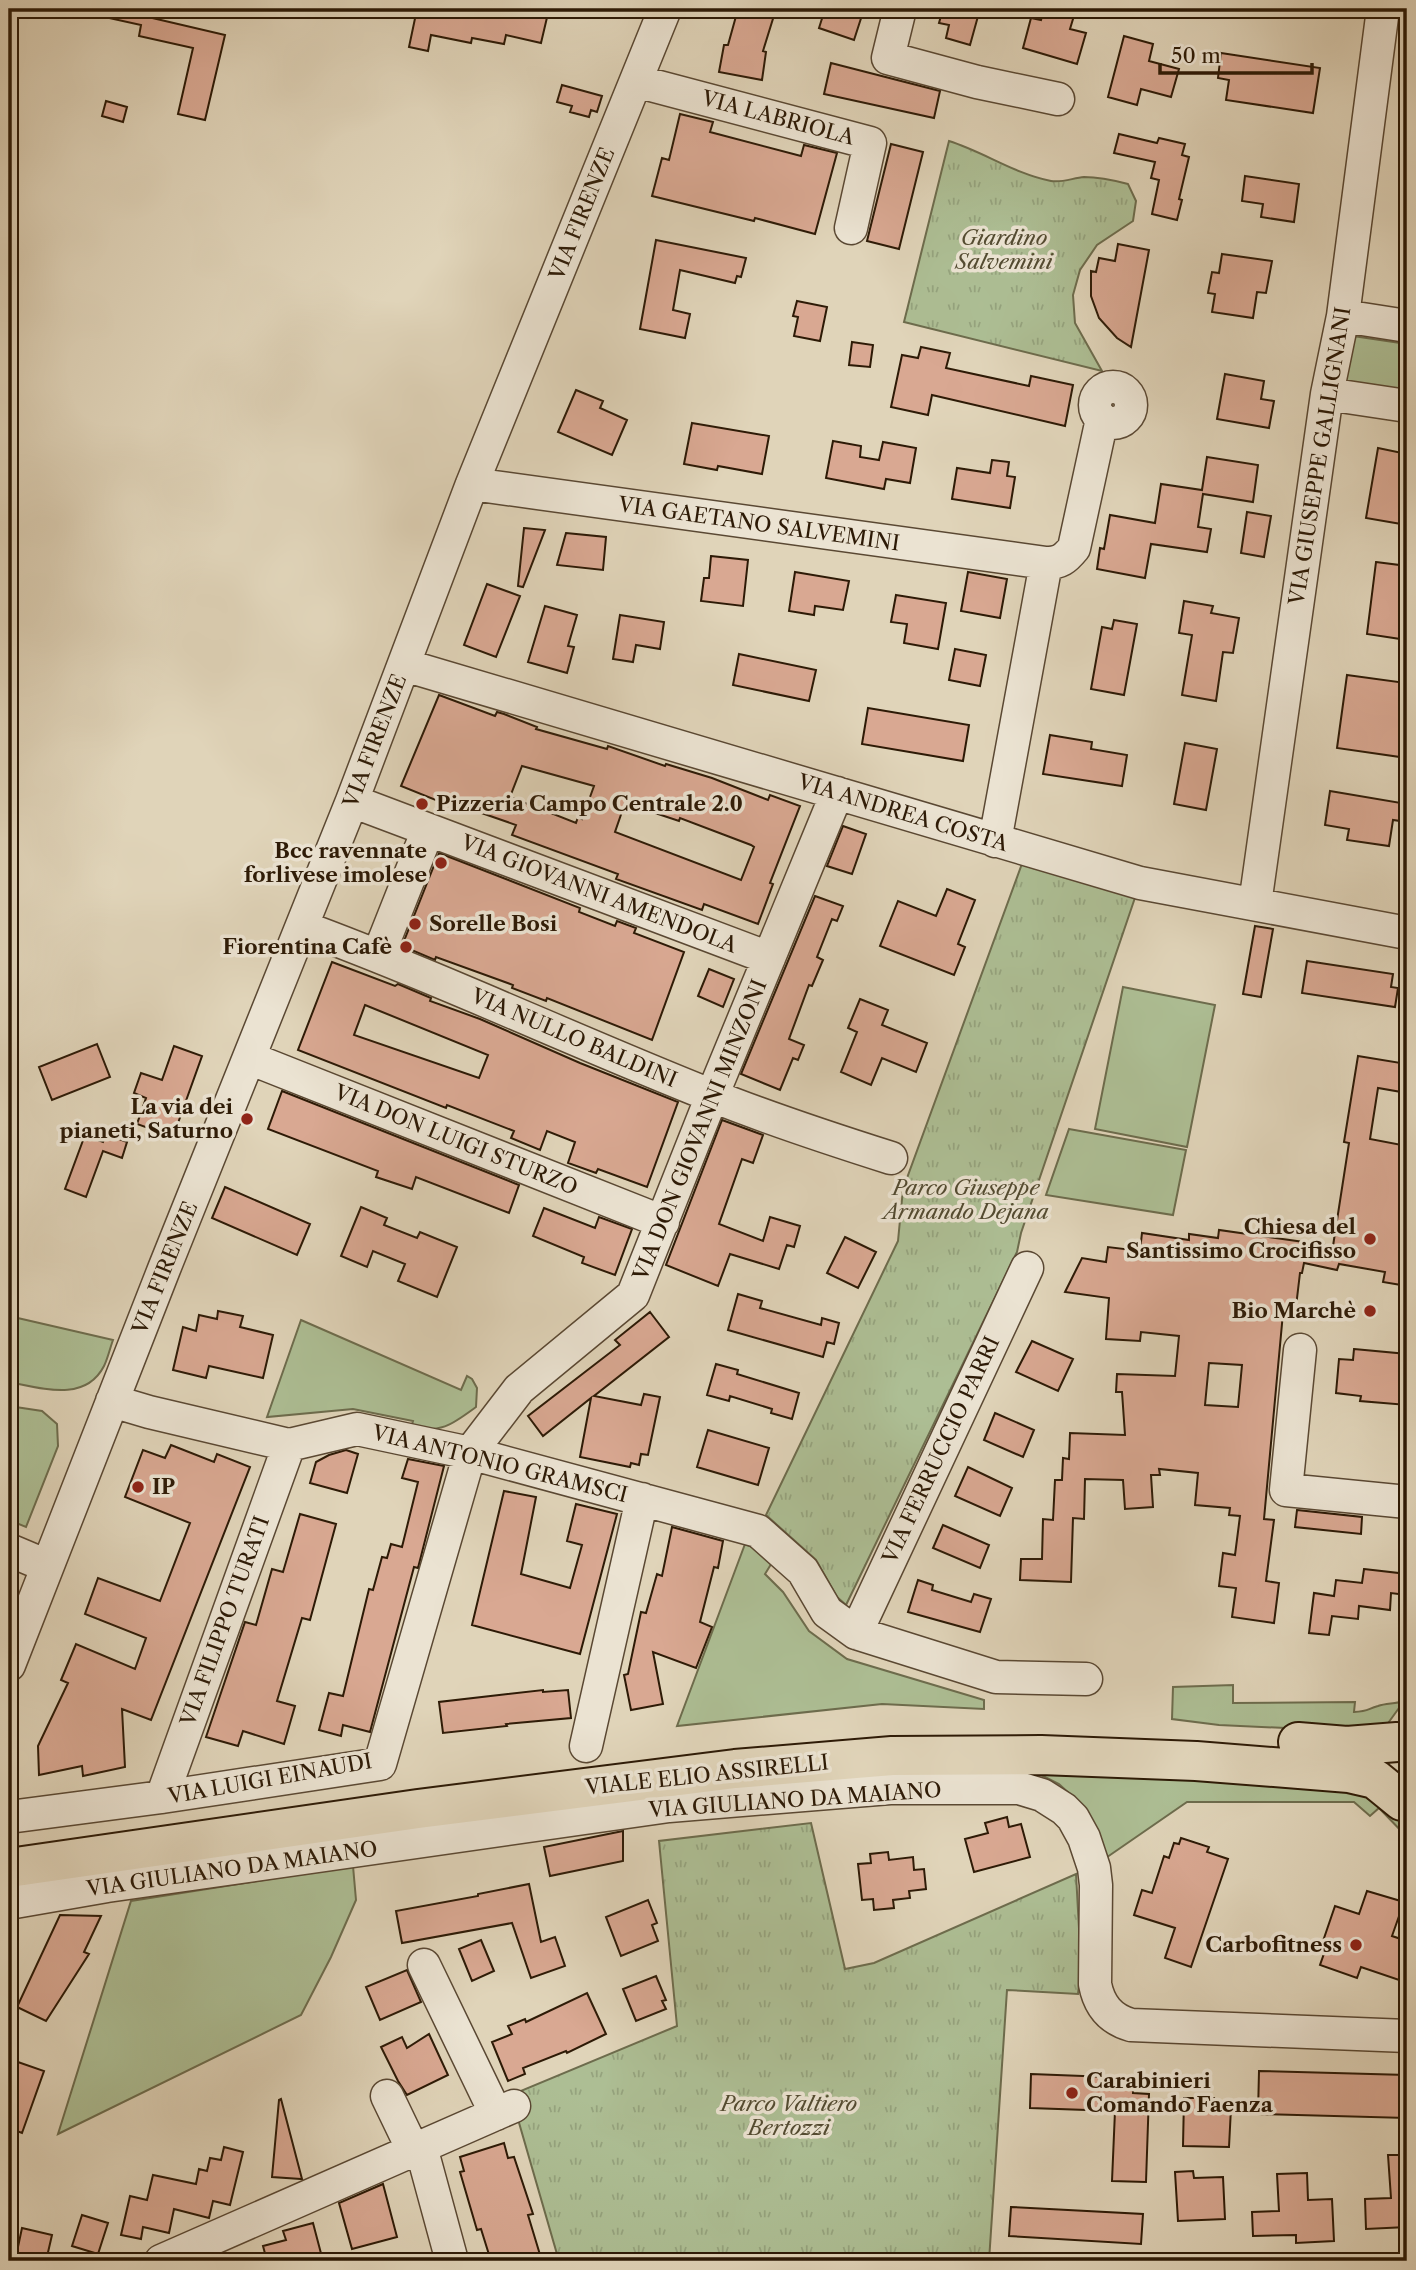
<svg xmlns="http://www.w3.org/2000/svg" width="1416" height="2270" font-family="'Libre Caslon Text',serif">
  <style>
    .grass { fill: #adbe94; stroke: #6d6c4d; stroke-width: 2 }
    .park { fill: url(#park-tufts); stroke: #6d6c4d; stroke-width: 2 }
    .building { fill: #d9a892; stroke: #2d1a06; stroke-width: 2; fill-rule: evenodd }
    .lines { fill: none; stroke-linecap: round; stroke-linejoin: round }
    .minor-casing { stroke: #5a4833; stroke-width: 35 }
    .major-casing { stroke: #2d1a06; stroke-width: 42 }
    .minor { stroke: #ebe3d2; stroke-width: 32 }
    .major { stroke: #e0d4b9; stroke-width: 38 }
    .poi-dot { fill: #8f2418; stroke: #ebe3d2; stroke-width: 2.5 }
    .labels { text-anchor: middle; stroke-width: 7; stroke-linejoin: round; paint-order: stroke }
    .street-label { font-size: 21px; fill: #2d1a06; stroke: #ebe3d2 }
    .park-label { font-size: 21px; font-style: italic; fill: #534b31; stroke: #ebe3d2 }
    .poi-label { font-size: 21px; font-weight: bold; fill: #2d1a06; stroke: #ebe3d2; text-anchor: end }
  </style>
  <defs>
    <pattern id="park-tufts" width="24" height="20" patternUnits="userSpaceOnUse" patternTransform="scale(1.75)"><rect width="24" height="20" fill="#adbe94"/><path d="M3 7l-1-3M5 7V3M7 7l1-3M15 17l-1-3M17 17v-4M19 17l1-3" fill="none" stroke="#95a37e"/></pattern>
  </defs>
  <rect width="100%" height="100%" fill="#e0d4b9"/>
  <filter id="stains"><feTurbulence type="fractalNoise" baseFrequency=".00286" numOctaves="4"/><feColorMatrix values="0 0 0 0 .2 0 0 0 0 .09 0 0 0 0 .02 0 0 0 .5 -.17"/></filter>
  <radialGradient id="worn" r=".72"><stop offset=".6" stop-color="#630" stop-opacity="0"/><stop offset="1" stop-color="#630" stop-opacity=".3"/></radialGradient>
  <path class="grass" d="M1353 336 1407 344V391L1345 381Z
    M1123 987 1215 1005 1187 1147 1095 1129Z
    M1069 1129 1186 1150 1173 1215 1046 1195Z
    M9 1316 113 1340C110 1348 108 1358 104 1366 85 1403 41 1388 9 1382Z
    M301 1320 461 1390 467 1376 472 1379 477 1388 476 1407C450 1426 443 1432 411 1428L413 1421 353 1409 267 1417Z
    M9 1406 42 1411 57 1424 58 1446 26 1527 9 1520Z
    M745 1544 757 1549 773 1561 765 1574 783 1592 809 1631 847 1659 984 1700V1709L882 1704 677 1726Z
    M1233 1685V1703L1355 1702 1354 1712C1369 1711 1367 1709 1378 1706 1386 1703 1395 1704 1404 1701L1386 1726 1371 1732 1219 1725 1172 1719 1173 1687Z
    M1027 1768 1360 1783C1374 1794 1407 1819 1407 1837L1379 1808 1370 1816 1354 1802H1187L1100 1862 1082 1805 1059 1784Z
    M353 1866 356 1900 331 1957 301 2015 58 2134 131 1901Z"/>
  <path class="park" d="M949 141C984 152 1015 174 1051 181 1062 183 1073 178 1084 177 1099 177 1113 180 1128 184L1136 201 1133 221 1097 245 1080 270 1073 295 1075 323 1102 371 904 322Z
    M1027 850 1140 883 1021 1233 1017 1252 846 1605 837 1597 816 1560 766 1515 898 1241 903 1189Z
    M811 1823 845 1969 874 1963 1076 1874 1081 1965 1078 1994 1007 1990 989 2261H559L511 2095 677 2026 659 1841Z"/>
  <path class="building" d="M101 9H150L148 17 225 35 205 120 178 114 193 48 139 36 141 25 100 16Z
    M417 9H549L541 43 506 35 504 44 472 38 471 43 431 35 428 51 409 47Z
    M738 9H776L763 51 766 52 762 80 719 72 724 45H728Z
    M825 9H864L854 40 819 28Z
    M943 9H980L970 45 946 38 949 25 939 23Z
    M1044 9H1076L1070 29 1086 33 1077 64 1023 48 1031 18 1041 20Z
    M1124 36 1153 44 1149 61 1179 69 1171 97 1141 89 1137 105 1108 97Z
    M1221 53 1320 68 1313 113 1226 100 1229 80 1218 78Z
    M831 63 940 91 934 118 824 94Z
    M562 85 602 96 597 112 591 110 589 117 570 112 572 106 557 102Z
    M106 101 127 107 123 122 102 116Z
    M680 114 713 122 710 132 801 156 804 145 837 153 815 234 755 218 754 221 652 196 662 158 669 160Z
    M1119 134 1157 143 1159 138 1185 144 1182 155 1189 157 1179 199 1182 200 1177 220 1152 214 1159 180 1151 178 1155 162 1114 153Z
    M891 144 923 152 899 249 867 241Z
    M1245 176 1299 184 1294 222 1261 217 1263 204 1242 201Z
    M656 240 746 258 741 277 737 276 735 283 680 270 673 310 690 314 685 338 640 329Z
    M1118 244 1149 250 1131 347 1117 338 1099 318 1091 296V271L1096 272 1099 258 1115 261Z
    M1222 254 1272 261 1266 293 1257 292 1253 318 1212 312 1215 294 1208 293 1212 272 1219 273Z
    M797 301 827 307 820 341 794 336 798 317 793 316Z
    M852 342 873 345 870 367 849 365Z
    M921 347 950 353 946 368 1029 386 1031 376 1073 385 1065 426 932 395 928 415 891 407 902 355 918 358Z
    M1225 374 1264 381 1261 399 1274 401 1269 428 1217 419Z
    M576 390 603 401 600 408 627 420 612 455 558 432Z
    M692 423 769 436 762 474 718 466 717 470 684 464Z
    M833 441 861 446 860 457 879 460 883 442 916 448 910 483 886 479 884 489 826 478Z
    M1378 448 1407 454V525L1366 518Z
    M1207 457 1258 465 1253 502 1203 494 1198 527 1211 529 1207 552 1151 544 1145 578 1097 569 1100 548 1104 549 1110 515 1155 523 1161 484 1202 490Z
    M992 460 1009 462 1007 476 1015 477 1010 508 952 499 957 468 990 473Z
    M1247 512 1271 516 1264 557 1241 553Z
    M524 528 545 530 523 587 518 586Z
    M566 533 606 537 603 570 557 565Z
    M711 556 748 560 743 606 701 601 704 578H709Z
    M1376 562 1407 566V640L1367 634Z
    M795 572 849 581 843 610 815 606 814 615 789 611Z
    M968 572 1007 579 1000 618 961 611Z
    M487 584 520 596 496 657 464 645Z
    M896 595 946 603 938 649 904 643 907 624 891 622Z
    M1184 601 1213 606 1211 613 1239 618 1233 653 1223 652 1216 701 1182 695 1192 635 1179 633Z
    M545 606 577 615 568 646 574 647 567 673 528 662Z
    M620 615 664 622 660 649 636 645 633 662 613 659Z
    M1114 620 1137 624 1124 695 1091 689 1102 627 1112 629Z
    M955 649 986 655 980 686 949 680Z
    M739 654 816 670 809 701 733 685Z
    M1347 675 1406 683 1404 694 1407 695V758L1337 748Z
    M439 695 495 716 497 712 504 714 537 727 536 729 607 749 608 746 665 766 666 764 712 778 768 800 770 795 800 806 770 883 773 884 758 924 704 904 702 910 616 879 618 874 512 835 516 825 444 800 443 803 401 786ZM522 766 594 786 582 819 578 817 576 823 510 797ZM625 803 679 821 680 818 751 845 754 847 741 880 615 832Z
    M868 708 969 725 963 761 862 744Z
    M1050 735 1092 742 1091 749 1127 755 1122 786 1043 774Z
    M1185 743 1217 749 1206 810 1174 804Z
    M1330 791 1407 804V822L1393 820 1389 846 1347 840 1349 829 1325 825Z
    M843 826 866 834 852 874 827 866Z
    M439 853 580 908 579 912 615 926 617 921 636 928 634 933 684 952 652 1040 547 998 546 1001 512 988 513 985 436 957 435 960 402 946Z
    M947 889 975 900 958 944 965 947 954 975 880 946 898 901 936 916Z
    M815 896 843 906 837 921 832 919 817 957 823 960 812 986 809 985 789 1039 804 1045 798 1060 793 1058 780 1090 741 1074Z
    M1255 926 1273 929 1261 997 1243 994Z
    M1307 961 1393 974 1391 987 1398 988 1395 1007 1302 993Z
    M332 962 395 986 398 984 431 998 430 1001 480 1019 580 1063 678 1102 647 1187 598 1169 596 1173 568 1163 575 1142 547 1131 540 1150 511 1138 514 1131 447 1105 446 1108 298 1050ZM365 1005 488 1055 479 1078 354 1035Z
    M709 969 734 979 723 1007 698 996Z
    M860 999 888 1010 882 1025 927 1043 916 1072 882 1058 871 1085 841 1072 857 1032 848 1028Z
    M97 1044 110 1077 52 1100 39 1067Z
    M174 1046 202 1056 173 1137 137 1124 146 1098 134 1093 141 1073 162 1080Z
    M1358 1056 1407 1064V1093L1378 1088 1370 1139 1407 1146V1286L1383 1282 1385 1272 1339 1264 1337 1270 1304 1263 1302 1273H1300L1295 1315 1283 1313 1264 1519 1274 1520 1266 1581 1279 1583 1274 1623 1232 1617 1236 1588 1219 1586 1223 1553 1235 1555 1240 1516 1229 1515 1230 1508 1195 1505 1198 1473 1159 1469 1160 1475H1151L1153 1507 1125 1509 1123 1480 1085 1479 1084 1519 1073 1518 1071 1582 1020 1580 1021 1559H1042L1043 1519 1053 1520 1055 1480H1062L1063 1458 1069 1459 1070 1433 1125 1435 1122 1392H1116L1117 1374 1175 1376 1179 1336 1141 1332 1140 1341 1106 1339 1109 1298 1065 1292 1082 1258 1106 1262 1108 1247 1140 1251 1142 1233 1189 1240V1234L1218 1238 1219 1230 1333 1246 1349 1143 1344 1142ZM1209 1363 1242 1365 1238 1407 1205 1405Z
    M282 1091 519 1185 509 1213 416 1177 412 1189 376 1177 378 1171 268 1129Z
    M722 1120 763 1135 753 1163 742 1159 719 1224 763 1241 770 1217 800 1226 794 1247 787 1245 779 1269 730 1254 718 1286 666 1265Z
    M106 1134 127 1142 122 1158 103 1151 86 1197 65 1189 85 1135 103 1142Z
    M225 1187 310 1224 297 1255 212 1218Z
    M361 1207 387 1218 384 1225 417 1238 420 1232 457 1247 437 1297 398 1281 405 1264 373 1251 367 1267 341 1256Z
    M544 1208 595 1228 599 1217 632 1229 615 1275 582 1263 584 1257 533 1236Z
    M845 1237 876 1252 858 1288 827 1273Z
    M738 1294 762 1301 760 1308 821 1325 822 1318 839 1323 834 1344 827 1342 823 1357 728 1330Z
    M218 1311 243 1316 240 1327 273 1335 263 1378 209 1366 206 1378 173 1370 183 1327 196 1331 199 1315 217 1319Z
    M650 1312 669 1337 594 1396 641 1405 644 1394 660 1397 648 1455 641 1454 639 1465 631 1463 630 1467 580 1457 591 1398 543 1436 528 1416 620 1345 615 1340Z
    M1032 1341 1073 1359 1058 1391 1016 1372Z
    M1354 1349 1407 1354V1405L1360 1401 1361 1396 1336 1393 1339 1359 1353 1360Z
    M716 1364 738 1370 737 1374 799 1393 792 1419 771 1413 772 1409 730 1396 729 1401 707 1395Z
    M995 1413 1034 1430 1023 1457 984 1440Z
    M708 1430 769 1448 758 1485 697 1467Z
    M171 1445 214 1462 217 1454 250 1467 151 1720 122 1709 125 1767 83 1776 82 1766 39 1775 38 1746 68 1683 61 1680 76 1644 135 1669 146 1638 85 1614 98 1578 160 1601 190 1523 125 1497 143 1450 165 1458Z
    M346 1450 358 1454 347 1493 310 1483 316 1462 329 1455Z
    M408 1459 444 1466 418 1568 414 1567 370 1732 343 1725 341 1736 319 1730 329 1693 343 1696 369 1589 373 1590 382 1557 387 1558 391 1544 402 1547 418 1482 402 1478Z
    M968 1467 1012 1488 1000 1516 955 1496Z
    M504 1491 536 1497 521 1574 570 1588 582 1545 567 1541 576 1504 617 1514 580 1654 472 1625Z
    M1297 1510 1362 1517 1361 1534 1295 1527Z
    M300 1514 336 1524 310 1620 302 1618 277 1701 295 1706 284 1744 243 1731 238 1746 206 1737 245 1622 256 1625 272 1569 283 1572Z
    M943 1525 989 1545 980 1568 933 1548Z
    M672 1527 723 1541 718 1568 714 1567 700 1622 712 1627 696 1668 653 1652 663 1704 631 1710 624 1675 628 1674 641 1612 646 1613 657 1574 662 1576Z
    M1364 1569 1407 1574V1595L1391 1593 1390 1610 1359 1606 1358 1619 1332 1616 1329 1635 1309 1633 1314 1593 1334 1596 1336 1580 1362 1583Z
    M918 1580 933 1585 932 1590 971 1602 974 1594 991 1599 980 1632 908 1612Z
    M543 1690V1692L568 1690 571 1718 506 1724 507 1726 443 1733 439 1702Z
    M1007 1817 1009 1827 1021 1824 1030 1857 974 1872 965 1839 988 1833 985 1823Z
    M623 1831V1861L550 1876 544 1847Z
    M1181 1838 1209 1847 1207 1852 1228 1859 1191 1967 1165 1958 1175 1928 1134 1915 1142 1890 1152 1893 1164 1856 1169 1858 1174 1843 1179 1844Z
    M888 1852 889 1860 913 1857 914 1870 924 1869 926 1889 909 1891 910 1898 893 1900 894 1908 874 1910 873 1899 862 1900 858 1864 871 1863 870 1854Z
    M529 1884 541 1942 555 1937 565 1966 531 1978 512 1923 402 1943 396 1911 478 1896V1894Z
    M1367 1891 1404 1902 1392 1936 1407 1941V1966L1402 1981 1361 1967 1357 1978 1320 1965 1326 1948 1321 1947 1335 1906 1359 1914Z
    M648 1900 657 1923 652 1925 658 1941 621 1956 606 1917Z
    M60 1915 101 1916 84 1952 89 1954 46 2021 17 2007Z
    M481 1940 494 1971 472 1981 459 1949Z
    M407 1970 421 2002 380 2020 366 1987Z
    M656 1976 666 2000 662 2001 666 2009 636 2021 623 1989Z
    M587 1993 606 2034 567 2053 566 2051 523 2068 525 2074 508 2081 492 2042 512 2034 508 2026 525 2019 526 2022Z
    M429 2034 448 2075 407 2095 398 2081 381 2047 402 2037 407 2048Z
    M15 2061 44 2071 22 2133 9 2128V2080Z
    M1259 2071 1407 2075V2118L1258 2114Z
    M1031 2074 1134 2078 1133 2093 1149 2094 1146 2182 1112 2181 1115 2111 1030 2108Z
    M1184 2098H1214L1213 2107 1231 2108 1229 2147 1183 2146Z
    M281 2099 302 2179H301L272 2177 279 2100Z
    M504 2143 508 2158 514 2157 533 2214 528 2215 541 2258 528 2261H491L481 2229 477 2230 460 2172 464 2171 460 2157Z
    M224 2147 243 2152 230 2205 213 2201 209 2218 174 2209 169 2233 143 2227 141 2239 121 2235 130 2196 147 2200 153 2175 196 2184 199 2169 207 2171 210 2158 221 2160Z
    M1388 2155H1407V2227L1366 2229 1365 2199 1391 2198Z
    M1193 2171 1194 2178 1223 2177 1225 2219 1178 2221 1175 2172Z
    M1307 2173 1308 2200 1332 2199 1334 2241 1296 2243V2235L1253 2236 1252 2212 1279 2211 1277 2174Z
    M383 2184 397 2237 352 2249 339 2203Z
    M1011 2207 1143 2214 1141 2244 1009 2236Z
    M82 2215 108 2223 98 2254 72 2246Z
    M313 2223 323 2261H267L263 2246 286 2240 283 2231Z
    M22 2228 52 2235 46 2261H15Z"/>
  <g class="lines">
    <g class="minor-casing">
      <path id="minor" d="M900 9 888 58 977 82 1058 99
        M636 81 870 143 851 228
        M1343 316 1407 326
        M1095 405a18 18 0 1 1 36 0a18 18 0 1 1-36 0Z
        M1327 394 1407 406
        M472 484 1046 563 995 841
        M1046 563C1060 563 1065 559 1074 548L1102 419
        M404 665 1140 883 1407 933
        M352 801 769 958
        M1255 904 1327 394 1343 316 1383 9
        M302 927C440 978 574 1041 710 1095 770 1119 831 1139 891 1158
        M378 956 428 830
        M249 1058 663 1222
        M1300 1350 1286 1490 1407 1502
        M112 1401 149 1412 289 1445 357 1429 470 1453 758 1531 803 1571 827 1612 856 1633 996 1677 1086 1679
        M9 1550 47 1566
        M856 1633 1027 1268
        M9 1665 164 1269 352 801 472 484 665 9
        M586 1746 642 1499
        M162 1797 289 1445
        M9 1817 162 1797 380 1764 470 1453 519 1389 633 1295 712 1096 837 793
        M9 1903 107 1886 669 1806 890 1788H1019L1042 1795 1064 1809 1073 1818 1084 1838 1094 1868 1096 1885 1095 1984C1099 2005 1110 2019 1131 2025L1407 2036
        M424 1965 496 2114
        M387 2096 413 2150
        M421 2147 452 2261
        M161 2261 514 2106"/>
    </g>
    <g class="major-casing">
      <path id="major" d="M1298 1742 1347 1746 1397 1742
        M9 1868 418 1809 735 1769 892 1756 1041 1755 1196 1761 1349 1773 1375 1779 1402 1801"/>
    </g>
    <use href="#minor" class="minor"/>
    <use href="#major" class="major"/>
  </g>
  <g class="poi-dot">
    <circle cx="422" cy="804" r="7"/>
    <circle cx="441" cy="863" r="7"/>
    <circle cx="415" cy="924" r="7"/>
    <circle cx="406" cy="947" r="7"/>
    <circle cx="247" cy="1119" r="7"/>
    <circle cx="1370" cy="1239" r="7"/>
    <circle cx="1370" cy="1311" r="7"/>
    <circle cx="138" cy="1487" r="7"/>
    <circle cx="1356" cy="1945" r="7"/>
    <circle cx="1072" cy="2093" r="7"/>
  </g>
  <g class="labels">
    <g class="street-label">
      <text transform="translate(778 118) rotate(15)" y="7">VIA LABRIOLA</text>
      <text transform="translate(582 214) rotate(-68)" y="7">VIA FIRENZE</text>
      <text transform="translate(1320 456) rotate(-81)" y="7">VIA GIUSEPPE GALLIGNANI</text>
      <text transform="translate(759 524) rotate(8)" y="7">VIA GAETANO SALVEMINI</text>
      <text transform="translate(375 741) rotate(-69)" y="7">VIA FIRENZE</text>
      <text transform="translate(903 813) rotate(17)" y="7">VIA ANDREA COSTA</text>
      <text transform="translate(599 894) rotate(21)" y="7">VIA GIOVANNI AMENDOLA</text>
      <text transform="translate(574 1038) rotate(23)" y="7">VIA NULLO BALDINI</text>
      <text transform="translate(700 1130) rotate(-68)" y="7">VIA DON GIOVANNI MINZONI</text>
      <text transform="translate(456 1140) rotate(22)" y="7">VIA DON LUIGI STURZO</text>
      <text transform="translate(165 1268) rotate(-68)" y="7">VIA FIRENZE</text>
      <text transform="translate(941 1450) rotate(-65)" y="7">VIA FERRUCCIO PARRI</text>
      <text transform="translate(500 1464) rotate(14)" y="7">VIA ANTONIO GRAMSCI</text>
      <text transform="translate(225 1621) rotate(-70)" y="7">VIA FILIPPO TURATI</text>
      <text transform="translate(707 1775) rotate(-6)" y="7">VIALE ELIO ASSIRELLI</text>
      <text transform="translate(270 1779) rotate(-10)" y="7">VIA LUIGI EINAUDI</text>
      <text transform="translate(795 1800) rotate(-4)" y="7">VIA GIULIANO DA MAIANO</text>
      <text transform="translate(232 1869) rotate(-8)" y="7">VIA GIULIANO DA MAIANO</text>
    </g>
    <g class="park-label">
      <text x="1004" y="245">Giardino<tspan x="1004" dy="24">Salvemini</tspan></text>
      <text x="966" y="1195">Parco Giuseppe<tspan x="966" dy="24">Armando Dejana</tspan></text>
      <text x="789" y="2111">Parco Valtiero<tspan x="789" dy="24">Bertozzi</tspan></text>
    </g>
    <g class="poi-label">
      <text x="436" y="811" text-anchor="start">Pizzeria Campo Centrale 2.0</text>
      <text x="427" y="858">Bcc ravennate<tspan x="427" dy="24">forlivese imolese</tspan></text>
      <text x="429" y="931" text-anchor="start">Sorelle Bosi</text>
      <text x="392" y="954">Fiorentina Cafè</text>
      <text x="233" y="1114">La via dei<tspan x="233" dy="24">pianeti, Saturno</tspan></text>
      <text x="1356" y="1234">Chiesa del<tspan x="1356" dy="24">Santissimo Crocifisso</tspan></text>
      <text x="1356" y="1318">Bio Marchè</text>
      <text x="152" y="1494" text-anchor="start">IP</text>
      <text x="1342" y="1952">Carbofitness</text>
      <text x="1086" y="2088" text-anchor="start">Carabinieri<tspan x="1086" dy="24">Comando Faenza</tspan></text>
    </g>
  </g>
  <rect width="1416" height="2270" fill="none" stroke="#e0d4b9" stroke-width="35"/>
  <rect x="10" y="10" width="1395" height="2249" fill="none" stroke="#2d1a06" stroke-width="3.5"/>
  <rect x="18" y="18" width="1381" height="2235" fill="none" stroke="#2d1a06" stroke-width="2"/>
  <path d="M1160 63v10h152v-10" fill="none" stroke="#2d1a06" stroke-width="3.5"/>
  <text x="1171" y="63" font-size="21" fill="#2d1a06" stroke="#ebe3d2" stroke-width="5" paint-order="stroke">50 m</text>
  <rect width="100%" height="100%" filter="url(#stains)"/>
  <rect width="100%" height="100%" fill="url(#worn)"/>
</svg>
